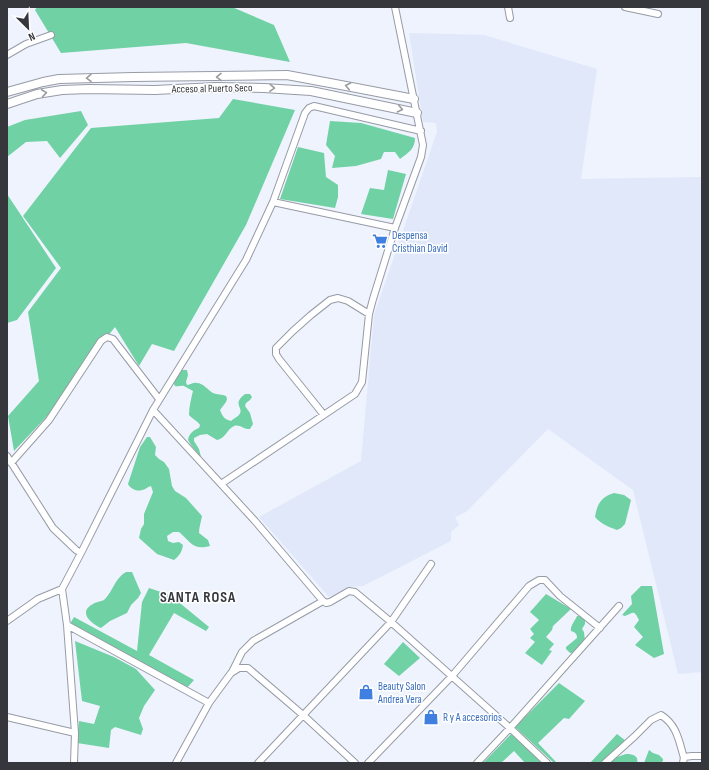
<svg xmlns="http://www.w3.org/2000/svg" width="709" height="770" font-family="'Sofia Sans Condensed',sans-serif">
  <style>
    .built { fill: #e0e8fa }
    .forest { fill: #70d1a4 }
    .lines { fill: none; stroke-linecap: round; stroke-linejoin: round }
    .street-casing { stroke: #979ba5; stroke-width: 8 }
    .secondary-casing { stroke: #979ba5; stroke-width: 10 }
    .street { stroke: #fff; stroke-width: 6 }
    .secondary { stroke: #fff; stroke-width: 8 }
    .oneway { stroke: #9a9b9e }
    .labels { text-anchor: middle; stroke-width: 3; stroke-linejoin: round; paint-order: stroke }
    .street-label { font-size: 11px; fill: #35373c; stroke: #fff }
    .shop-label { font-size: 11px; fill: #366cbe; stroke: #fff; text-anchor: start }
    .district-label { font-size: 15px; font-weight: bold; letter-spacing: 1px; fill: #35373c; stroke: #fff }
  </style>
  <rect width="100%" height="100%" fill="#eef3fe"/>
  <path class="built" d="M409 33 484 35 597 69 581 179 702 177V672L678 674 633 490 548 429 466 512 455 517 459 525 451 532V541L363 586 349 587 329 597 259 517 361 461 374 315 437 132 436 123 423 122Z"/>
  <path class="forest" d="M37 7H232L274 25 290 62 186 43 61 53 35 10Z
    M233 99 295 110 246 225 174 351 152 344 139 366 115 327 85 365 50 413 14 451 8 416 39 381 28 312 61 268 23 216 91 128 219 118Z
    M81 111 88 125 60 158 47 141 26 142 7 157V127L25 120Z
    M330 121 361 123 415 138C415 149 408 153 400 159L395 152H384L381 159 356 166 332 168 335 156 326 145Z
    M298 147 324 153 326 177 338 185V197L335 208 280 199Z
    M388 170 406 174 393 219 361 214 370 188 384 190Z
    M7 194 56 268 17 320 7 323Z
    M182 370H187L188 375 186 382 187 385C191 385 193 382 197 383 203 383 208 390 213 393 217 395 222 394 226 396L227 399 226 402 220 410C223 417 224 419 231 421 233 419 237 417 239 415 245 407 231 405 245 394H250L252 397 250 400 246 403 245 406 250 413 253 424 250 429C244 430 240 424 234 426 227 429 226 438 217 440L207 434 200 435 194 438V441L199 449 201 457 191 445 188 440C189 433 194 430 199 428L200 425C197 420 192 419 189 415 189 407 191 399 193 391L184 386C181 385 178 387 175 386L174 384 175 380Z
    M147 437H150L156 447 155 455 159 459 164 462 169 469 172 486 175 491 186 498 202 516C201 522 199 527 199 533L208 540 210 546C193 551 190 541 179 532H173L167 536 168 541 173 543 179 542 183 545C182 552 179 556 174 560L157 554 139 538 141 529 144 524V514L153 492 151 486C147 487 145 490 142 490 136 492 130 488 128 484L140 447Z
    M614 493 624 495 631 500 625 524 621 528 617 530C609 527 601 524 595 517 597 504 601 497 614 493Z
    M126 572H132L141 593 138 598 131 605 127 613 110 621 101 628C90 623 78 612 93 604 97 601 102 602 105 599 113 591 115 578 126 572Z
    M641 586H652L664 654 654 658 635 645 643 637 634 627 639 620C634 610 634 612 625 616L622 615 632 604 631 596Z
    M149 588 170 595 209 627 206 631 174 613 149 655 194 680 186 689 70 624 74 617 137 651 142 602Z
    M546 594 571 609 553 626 552 630 546 637 554 644 549 650 552 651 542 665 525 653 535 642 530 638 534 634 530 629 539 620 530 612Z
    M577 616H580L585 620V624L582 629 584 632 585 642 576 652 570 653 566 649V647L577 638C577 634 575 632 571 631 570 626 575 621 577 616Z
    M75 641 114 657 136 669 155 690 144 706 139 718 143 729 141 735 115 727 111 730 109 748 77 743 79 721 94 724 100 706 82 701Z
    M403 642 420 658 399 676 384 664Z
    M559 683 585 701 569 719 564 718 538 743 557 763H554L515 727Z
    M513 732 547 763H525L514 751 501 763H488L484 762Z
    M617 734 626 741 602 763H590Z
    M649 750 653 753 659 755 663 759V761L660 763H644Z
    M626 754C633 754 639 756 637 763H610L617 757Z"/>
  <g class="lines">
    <g class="street-casing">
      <path id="street" d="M508 7 510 18
        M625 7 658 14
        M7 55 26 44 51 35
        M273 202 395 228
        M153 410 255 521 323 601 326 603 330 602 349 591 355 592 391 622 510 728 547 763
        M324 415 279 359 276 354V348L293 331 311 315 330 300 338 298 348 301 369 314
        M7 456 53 528 76 550 81 553
        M11 463 49 420 101 341 107 337 113 339 159 399
        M221 484 355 394 362 382 369 314 373 299 395 228 421 157 423 145 395 7
        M62 589 67 625 75 733 74 763
        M7 621 38 599 62 589 81 553 153 410 246 260 273 202 305 113 309 108 314 106 421 131
        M67 625 209 703
        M232 672 242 652 253 641 323 601
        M7 717 75 733
        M176 763 209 703 231 673 239 668H248L303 715 355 763
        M258 763 391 622 431 564
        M368 763 452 676 529 586 539 580H545L560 596 600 628
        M477 763 510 728 619 606
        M605 763 635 736 651 720 661 715C677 725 679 741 684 758
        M683 763 684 757 692 756H702"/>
    </g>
    <g class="secondary-casing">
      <path id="secondary" d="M7 92 43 82 59 79 133 77 287 75 346 86 414 99
        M7 104 37 94 62 90 89 89 155 90 216 87 264 88 311 91 417 113"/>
    </g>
    <use href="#street" class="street"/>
    <use href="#secondary" class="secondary"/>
  </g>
  <defs><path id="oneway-chevron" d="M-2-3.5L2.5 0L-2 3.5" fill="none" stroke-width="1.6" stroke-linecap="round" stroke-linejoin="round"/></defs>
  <g class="oneway">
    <use href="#oneway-chevron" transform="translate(219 77) rotate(179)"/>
    <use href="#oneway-chevron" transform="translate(89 78) rotate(179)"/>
    <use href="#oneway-chevron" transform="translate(348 86) rotate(-169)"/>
    <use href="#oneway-chevron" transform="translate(272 88) rotate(4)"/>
    <use href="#oneway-chevron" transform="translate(44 93) rotate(-8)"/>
    <use href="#oneway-chevron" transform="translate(400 109) rotate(12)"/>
  </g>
  <defs>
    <g id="supermarket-bare" transform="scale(1.2)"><path d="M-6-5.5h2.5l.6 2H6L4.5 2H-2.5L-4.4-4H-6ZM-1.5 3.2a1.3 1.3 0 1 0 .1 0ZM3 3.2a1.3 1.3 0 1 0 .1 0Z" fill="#3f7fe0" stroke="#fff" stroke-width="2.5" paint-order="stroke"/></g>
    <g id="shop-bare" transform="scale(1.2)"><path d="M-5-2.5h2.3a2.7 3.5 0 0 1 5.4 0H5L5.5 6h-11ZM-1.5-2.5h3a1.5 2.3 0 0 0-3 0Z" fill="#3f7fe0" stroke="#fff" stroke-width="2.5" paint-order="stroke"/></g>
  </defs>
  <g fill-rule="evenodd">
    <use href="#supermarket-bare" x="380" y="241"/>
    <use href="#shop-bare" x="366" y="692"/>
    <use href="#shop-bare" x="431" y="717"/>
  </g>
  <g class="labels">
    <g class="street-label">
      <text transform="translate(212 88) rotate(-1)" y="4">Acceso al Puerto Seco</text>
    </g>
    <g class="shop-label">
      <text x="392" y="239">Despensa<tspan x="392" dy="13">Cristhian David</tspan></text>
      <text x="378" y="690">Beauty Salon<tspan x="378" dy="13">Andrea Vera</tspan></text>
      <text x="443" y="721">R y A accesorios</text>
    </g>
    <g class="district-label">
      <text x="198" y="602">SANTA ROSA</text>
    </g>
  </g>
  <rect width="709" height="770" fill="none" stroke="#35373c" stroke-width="16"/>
  <g transform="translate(28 28) rotate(156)" stroke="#ffffff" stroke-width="3" paint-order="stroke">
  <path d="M0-3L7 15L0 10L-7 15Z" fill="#35373c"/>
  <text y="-6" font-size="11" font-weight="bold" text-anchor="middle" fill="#35373c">N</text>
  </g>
</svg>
